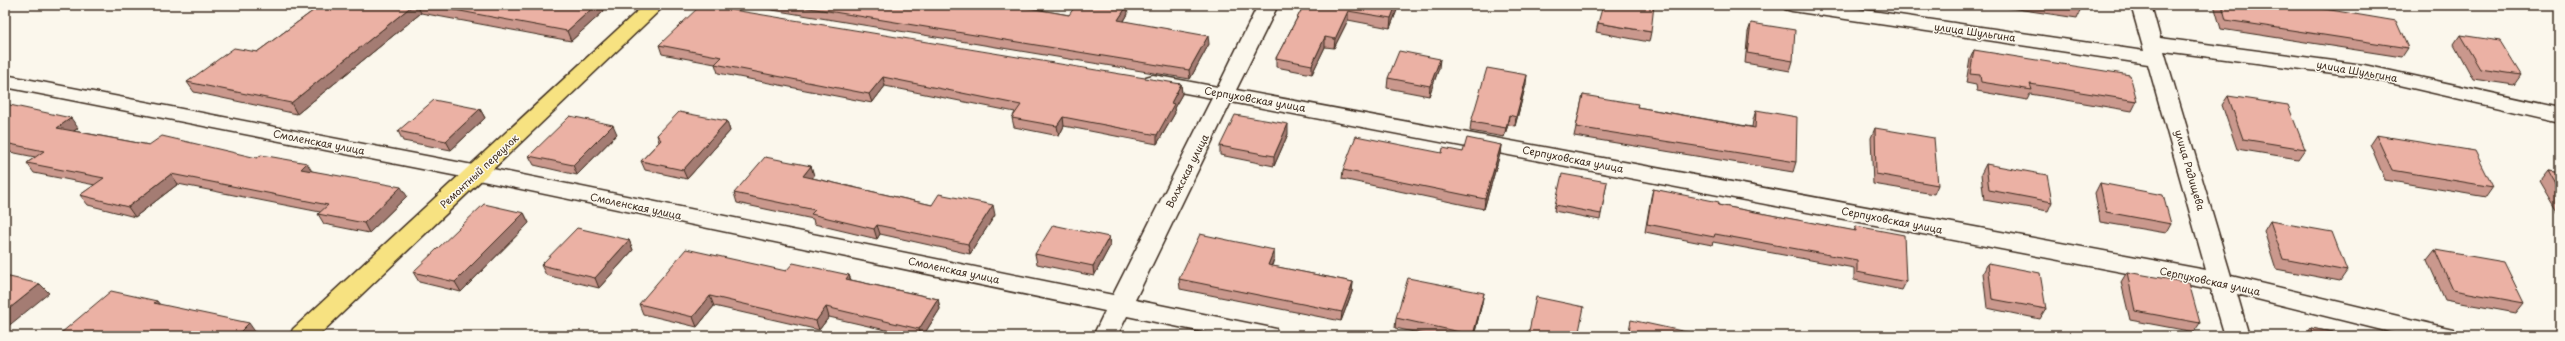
<svg xmlns="http://www.w3.org/2000/svg" width="2565" height="341" font-family="'Playpen Sans',sans-serif">
  <style>
    .lines { fill: none; stroke-linecap: round; stroke-linejoin: round }
    .minor-casing { stroke: #3b2a1e; stroke-width: 3 }
    .major-casing { stroke: #3b2a1e; stroke-width: 3 }
    .minor { fill: #fbf7ec; fill-rule: evenodd }
    .major { fill: #f7e281; fill-rule: evenodd }
    .wall { fill: #ca988d; stroke: #3b2a1e }
    .shaded-wall { fill: #a47c73; stroke: #3b2a1e }
    .building { fill: #ebb1a4; stroke: #3b2a1e }
    .labels { text-anchor: middle; stroke-width: 3; stroke-linejoin: round; paint-order: stroke }
    .street-label { font-size: 10px; fill: #3b2a1e; stroke: #fbf7ec }
  </style>
  <rect width="100%" height="100%" fill="#fbf7ec"/>
  <filter id="ink" filterUnits="userSpaceOnUse"><feTurbulence type="fractalNoise" baseFrequency=".025" numOctaves="2"/><feDisplacementMap in="SourceGraphic" scale="8" xChannelSelector="R" yChannelSelector="G"/><feConvolveMatrix kernelMatrix="1 2 1 2 8 2 1 2 1" color-interpolation-filters="sRGB"/></filter>
  <g filter="url(#ink)">
    <g class="lines">
      <g class="minor-casing">
        <path id="minor" d="M1258 5H1278L1236 90 2206 270 2148 64 1792 11 1785 9 1782 5H1831L2144 51 2131 5H2151L2160 38 2364 65 2560 108V122L2364 77 2164 51 2231 276 2444 327 2453 329 2456 336H2406L2237 294 2249 336H2225L2211 289 1231 102 1135 300 1267 327 1276 329 1279 336H1222L1127 316 1117 336H1093L1105 311 478 180 5 87V75L478 166 1113 295 1212 98 1153 87 1146 85 1143 81 1146 77 1153 75 1218 87Z"/>
      </g>
      <g class="major-casing">
        <path id="major" d="M644 5H665L318 336H290L293 329Z"/>
      </g>
      <use href="#minor" class="minor"/>
      <use href="#major" class="major"/>
    </g>
    <path class="wall" d="M321 5H601L604 11 571 41 421 13 297 114 194 92 187 82 257 52Z
      M742 5H1012L1069 15 1128 14 1124 21 1209 44 1190 79Z
      M1304 5H1399L1390 28 1348 20 1334 48 1325 47 1312 74 1276 67V58Z
      M1990 5H2080L2081 9 2077 18Z
      M2214 5H2301L2408 48 2402 57 2221 29Z
      M1598 23 1651 32 1649 42 1596 32Z
      M1751 23 1793 61 1790 71 1745 63 1748 32Z
      M2460 35 2521 75 2514 85 2473 79 2454 44Z
      M659 45 1181 84 1182 94 1174 108 1175 113 1157 144 1064 126 1059 136 1014 127 1012 118 1015 112 885 86 872 103 718 73 715 64 662 54Z
      M1974 50 2137 101 2132 111 2030 94 2027 100 1977 91 1976 85 1966 83 1970 59Z
      M1439 68 1429 96 1387 88 1388 78Z
      M1526 84 1515 126 1508 125 1504 137 1470 131 1471 122Z
      M1583 95 1637 107 1752 127 1753 120 1756 110 1796 162 1793 172 1574 136Z
      M2228 96 2305 149 2298 159 2237 149 2222 105Z
      M5 104 78 128 74 131 149 145 312 171 407 196 369 233 324 224 318 214 320 212 178 184 135 217 88 205 80 195 95 185 34 173 27 163 35 157 5 151Z
      M480 109 485 118 451 150 403 141 398 131Z
      M727 121 730 131 687 179 645 170 641 161 659 142 657 135Z
      M1875 128 1938 185 1934 194 1873 184 1871 138Z
      M617 134 577 175 534 165 529 156Z
      M1288 134 1274 166 1220 155V146Z
      M2376 135 2493 187 2486 197 2385 180 2370 144Z
      M1501 145 1500 154 1484 209 1342 179 1343 170 1442 153 1463 152Z
      M1986 164 2052 202 2048 211 1984 200 1981 174Z
      M811 166 814 176 812 178 932 205 995 215 970 254 880 234 877 239 814 224 813 219 737 203 734 193Z
      M2548 171 2560 173V215L2540 181Z
      M1607 182 1600 220 1554 211 1555 205Z
      M2100 183 2171 224 2166 233 2100 222 2095 193Z
      M1653 189 1718 205 1854 231 1856 226 1906 282 1902 290 1854 280V268L1713 242 1712 245 1645 232 1651 197Z
      M524 213 529 223 461 292 419 282 413 272Z
      M2270 221 2347 271 2340 281 2276 269 2264 231Z
      M1109 237 1110 246 1094 276 1037 264 1035 254Z
      M629 240 633 250 599 288 546 275 541 265Z
      M1274 250V259L1272 266 1353 282 1352 292 1341 321 1180 289 1179 279Z
      M2435 250 2524 303 2516 313 2445 300 2427 260Z
      M1988 263 2046 309 2040 319 1987 308 1983 273Z
      M786 271 849 275 851 280 938 299 940 309 923 336H912L829 317 819 330 714 306 697 327 643 314 639 304Z
      M2127 272 2200 323 2194 332 2130 320 2121 282Z
      M1482 303 1474 336H1433L1395 328 1396 318Z
      M160 305 256 333 253 336H64L61 333Z
      M2311 328 2352 336H2305Z"/>
    <path class="shaded-wall" d="M413 5H417L421 13 297 114 291 103Z
      M596 5H601L604 11 571 41 567 31Z
      M1396 5H1399L1390 28 1391 18Z
      M1127 6 1128 14 1119 29 1118 20Z
      M1348 11V20L1334 48 1335 39Z
      M1208 36 1209 44 1190 79 1189 70Z
      M1325 37V47L1312 74V65Z
      M1440 59 1439 68 1429 96 1430 86Z
      M1527 75 1526 84 1515 126 1516 117Z
      M883 77 885 86 872 103 869 94Z
      M1181 84 1182 94 1174 108 1175 113 1157 144V135L1171 103Z
      M480 109 485 118 451 150 446 141Z
      M1509 115 1508 125 1504 137 1506 128Z
      M1063 117 1064 126 1059 136 1057 126Z
      M71 118 78 128 65 137 57 128Z
      M727 121 730 131 687 179 683 170Z
      M1288 124V134L1274 166V156Z
      M613 125 617 134 577 175 573 165Z
      M1501 145 1500 154 1484 209 1485 199Z
      M307 163 313 173 301 169Z
      M811 166 814 176 806 186 803 176Z
      M171 174 178 184 135 217 128 207Z
      M401 187 407 196 369 233 364 223Z
      M993 205 995 215 970 254 968 244Z
      M524 213 529 223 461 292 455 282Z
      M877 225 880 234 877 239 874 229Z
      M1109 237 1110 246 1094 276 1093 266Z
      M629 240 633 250 599 288 595 278Z
      M1274 250V259L1268 274V265Z
      M849 275 852 285 846 279Z
      M1353 282 1352 292 1341 321 1342 312Z
      M40 284 49 293 6 328 5 326V312Z
      M1484 293 1482 303 1474 336H1473Z
      M710 296 714 306 697 327 693 317Z
      M938 299 940 309 923 336H921L919 329Z
      M157 301 165 311 154 303Z
      M826 307 829 317 819 330 816 321Z
      M249 323 256 333 253 336H236Z"/>
    <path class="building" d="M321 5H413L291 103 187 82 234 48 257 52Z
      M428 5H596L567 31Z
      M701 5H703L1181 84 1171 103 1174 104 1157 135 1063 117 1057 126 1012 118 1021 105 883 77 869 94 715 64 722 57 659 45Z
      M791 5H1012L1069 15 1076 5H1122L1127 6 1118 20 1208 36 1189 70Z
      M1304 5H1396L1391 18 1348 11 1335 39 1325 37 1312 65 1276 58Z
      M1603 5H1654L1651 32 1598 23Z
      M2055 5H2080L2081 9Z
      M2222 5H2301L2396 21 2408 48 2226 20Z
      M1751 23 1795 30 1793 61 1747 53Z
      M2460 35 2500 41 2521 75 2480 69Z
      M1974 50 2130 75 2137 101 2030 84 2032 90 1981 82 1980 75 1970 74Z
      M1399 51 1440 59 1430 86 1388 78Z
      M1487 68 1527 75 1516 117 1509 115 1506 128 1471 122Z
      M1583 95 1638 104 1637 107 1755 128 1756 110 1797 117 1796 162 1576 127Z
      M2228 96 2288 105 2305 149 2243 139Z
      M434 100 480 109 446 141 398 131Z
      M5 104 71 118 57 128 149 145 162 136 257 158 261 155 307 163 301 169 401 187 364 223 318 214 328 205 171 174 128 207 80 195 104 178 27 163 44 151 5 143Z
      M679 112 727 121 683 170 641 161 661 140 657 135Z
      M1235 115 1288 124 1274 156 1220 146Z
      M570 116 613 125 573 165 529 156Z
      M1875 128 1934 138 1938 185 1876 174Z
      M2376 135 2475 151 2493 187 2392 170Z
      M1356 136 1442 153 1443 148 1463 152 1467 138 1501 145 1485 199 1343 170Z
      M765 157 811 166 803 176 932 205 939 194 993 205 968 244 877 225 874 229 811 214 815 210 734 193Z
      M1986 164 2047 175 2052 202 1989 190Z
      M2548 171 2560 173V192Z
      M1562 174 1607 182 1601 214 1555 205Z
      M2100 183 2163 195 2171 224 2106 212Z
      M1653 189 1719 202 1718 205 1856 231V226L1904 235 1906 282 1857 272V260L1715 234 1714 237 1647 224Z
      M484 204 524 213 455 282 413 272Z
      M2270 221 2332 232 2347 271 2283 259Z
      M1053 225 1109 237 1093 266 1035 254Z
      M577 228 629 240 595 278 541 265Z
      M1200 234 1274 250 1268 265 1353 282 1342 312 1179 279Z
      M686 249 786 271 793 263 849 275 846 279 938 299 919 329 826 307 816 321 710 296 693 317 639 304Z
      M2435 250 2504 262 2524 303 2453 290Z
      M1988 263 2040 273 2046 309 1992 299Z
      M2127 272 2189 283 2200 323 2135 311Z
      M5 276 40 284 5 312Z
      M1408 278 1484 293 1473 335 1396 318Z
      M111 291 157 301 154 303 249 323 236 336H73L61 333Z
      M1536 297 1584 307 1578 336H1528Z
      M1631 320 1705 336H1628Z
      M2311 328 2352 336H2313Z"/>
  </g>
  <g class="labels">
    <g class="street-label">
      <text transform="translate(1975 32) rotate(8)" y="4">улица Шульгина</text>
      <text transform="translate(2357 71) rotate(10)" y="4">улица Шульгина</text>
      <text transform="translate(1255 99) rotate(10)" y="4">Серпуховская улица</text>
      <text transform="translate(319 142) rotate(11)" y="4">Смоленская улица</text>
      <text transform="translate(1573 159) rotate(11)" y="4">Серпуховская улица</text>
      <text transform="translate(2190 170) rotate(74)" y="4">улица Радищева</text>
      <text transform="translate(479 171) rotate(-43)" y="4">Ремонтный переулок</text>
      <text transform="translate(1187 171) rotate(-63)" y="4">Волжская улица</text>
      <text transform="translate(636 206) rotate(12)" y="4">Смоленская улица</text>
      <text transform="translate(1892 220) rotate(11)" y="4">Серпуховская улица</text>
      <text transform="translate(954 270) rotate(12)" y="4">Смоленская улица</text>
      <text transform="translate(2210 281) rotate(12)" y="4">Серпуховская улица</text>
    </g>
  </g>
  <rect width="2565" height="341" fill="none" stroke="#fbf7ec" stroke-width="20"/>
  <rect x="10" y="10" width="2545" height="321" fill="none" stroke="#3b2a1e" stroke-width="1.5" filter="url(#ink)"/>
</svg>
